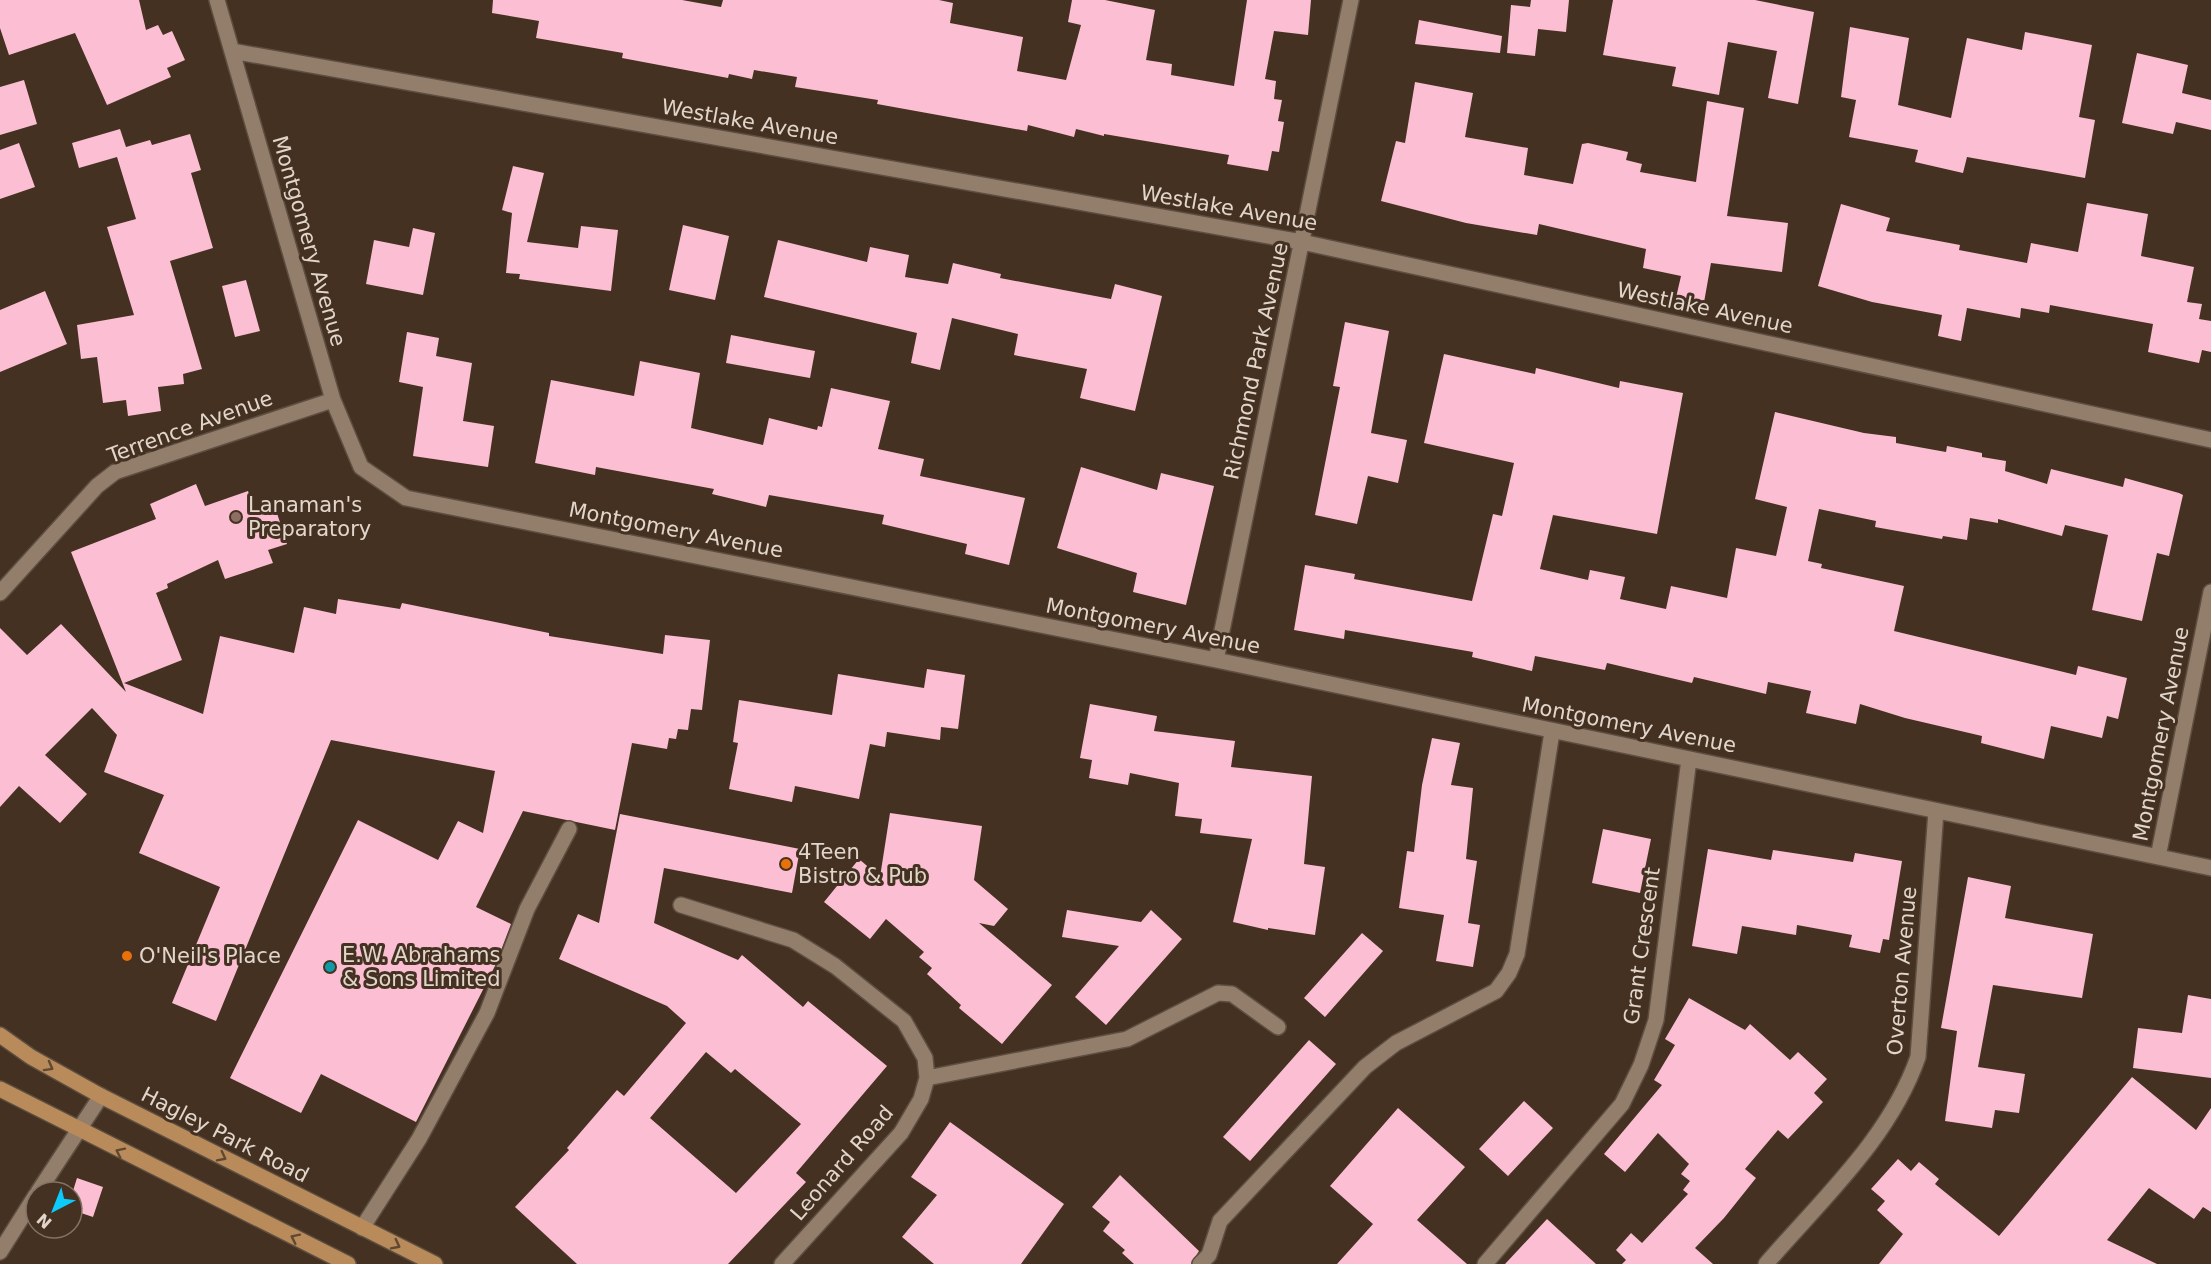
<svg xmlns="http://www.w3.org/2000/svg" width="2211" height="1264" font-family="'DejaVu Sans',sans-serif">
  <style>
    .building { fill: #fbbed3; fill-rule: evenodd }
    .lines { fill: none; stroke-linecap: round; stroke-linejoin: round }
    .minor-casing { stroke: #5d4e40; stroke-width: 18 }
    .major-casing { stroke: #5d4e40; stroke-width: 18 }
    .minor { stroke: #937d6b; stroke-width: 15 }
    .major { stroke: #b98b5b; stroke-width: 15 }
    .oneway { stroke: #614830 }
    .education-dot { fill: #8d6e63; stroke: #443121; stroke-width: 2 }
    .food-dot { fill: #e8710a; stroke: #443121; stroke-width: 2 }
    .culture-dot { fill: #0f9aa8; stroke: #443121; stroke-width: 2 }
    .labels { text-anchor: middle; stroke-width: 6; stroke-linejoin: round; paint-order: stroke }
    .street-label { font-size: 21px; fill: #e2d6cc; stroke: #443121 }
    .poi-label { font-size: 21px; fill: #e2d6cc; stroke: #443121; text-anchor: start }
  </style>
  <rect width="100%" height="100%" fill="#443121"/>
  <path class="building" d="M0 0H139L146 30 158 25 163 35 172 31 185 60 167 68 171 77 107 105 75 33 9 55 0 28Z
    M493 0H682L721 7 723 0H939L953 3 950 23 1023 37 1017 71 1066 80 1081 25 1068 22 1072 0H1105L1155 10 1146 60 1172 64 1171 75 1234 86 1247 0H1311L1308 35 1274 31 1265 79 1276 81 1274 99 1282 100 1278 121 1284 122 1279 152 1272 151 1268 171 1227 164 1229 155 1104 134V136L1076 129 1074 137 1028 125 1027 131 877 104 878 100 795 87 797 77 754 70 752 79 729 74 728 78 622 58 623 53 536 38 539 21 492 13Z
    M1531 0H1569L1566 32 1538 29 1535 56 1507 53 1511 5 1530 7Z
    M1613 0H1755L1814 12 1798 104 1768 98 1777 51 1728 42 1719 95 1672 86 1676 67 1603 55Z
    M1419 20 1502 36 1500 53 1415 44Z
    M1850 27 1909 38 1898 105 1951 118 1967 38 2022 50 2025 32 2092 45 2079 117 2095 120 2085 178 1967 157 1963 173 1915 162 1918 150 1849 137 1856 100 1841 97Z
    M2137 53 2188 65 2182 93 2211 100V130L2176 122 2173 134 2122 123Z
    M24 80 37 124 0 135V87Z
    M1415 82 1473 93 1465 137 1528 148 1524 175 1573 184 1582 144 1588 143 1628 152 1626 160 1642 164 1640 172 1696 182 1707 101 1744 108 1727 216 1788 223 1782 272 1711 263 1703 308 1675 302 1681 276 1643 268 1646 249 1539 224 1537 235 1466 223 1381 201 1396 141 1405 143Z
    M120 129 126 147 150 140 152 145 190 134 201 170 191 173 213 248 170 261 202 369 183 374 184 384 158 387 161 411 128 416 126 400 103 403 97 357 81 359 77 325 134 315 107 227 136 219 117 157 79 168 72 143Z
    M19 143 35 187 0 199V150Z
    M513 166 544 173 527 242 578 248 581 226 618 230 611 291 519 279 520 274 506 273 512 213 502 210Z
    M2087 203 2148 214 2141 256 2194 267 2187 302 2202 304 2199 319 2211 321V352L2202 350 2199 363 2148 352 2153 324 2050 305 2049 313 2021 308 2020 318 1967 308 1961 341 1938 336 1942 315 1872 302 1818 286 1841 204 1890 218 1886 231 1960 245 1959 250 2027 263 2031 243 2078 252Z
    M683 225 729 236 715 300 669 290Z
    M413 228 435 233 423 295 366 284 374 240 409 247Z
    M778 240 867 262 870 247 909 255 905 277 948 284 953 263 1001 274 1000 278 1111 299 1115 284 1162 296 1135 411 1080 398 1087 369 1014 355 1018 334 952 318 940 370 911 363 917 333 764 297Z
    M246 280 260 331 235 337 222 286Z
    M45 291 67 344 0 372V310Z
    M1345 322 1389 331 1371 433 1407 440 1398 483 1368 476 1357 524 1315 515 1340 387 1333 386Z
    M407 332 439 338 436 356 472 363 463 421 494 426 488 467 413 456 423 387 399 382Z
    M731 335 815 351 810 378 726 363Z
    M1444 354 1535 374 1536 368 1619 388 1620 381 1683 393 1657 534 1553 515 1540 569 1588 580 1590 570 1625 577 1620 599 1666 609 1671 586 1727 598 1736 548 1776 556 1787 507 1755 499 1775 412 1864 433 1896 437V443L1946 452 1947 446 1982 453V457L2006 461 2005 471 2047 484 2051 469 2123 487 2125 478 2179 493 2183 495 2169 556 2157 553 2142 621 2092 610 2108 535 2065 525 2062 536 1998 519V523L1970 518 1967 540 1943 536 1942 539 1875 527 1876 521 1819 509 1808 561 1822 564 1821 568 1904 586 1894 631 2076 675 2078 666 2127 678 2118 719 2107 716 2102 738 2051 726 2044 759 1981 743 1982 736 1905 718 1860 704 1856 724 1806 713 1811 691 1768 682 1766 694 1694 677 1692 683 1607 663 1605 670 1535 656 1532 671 1472 657 1473 652 1345 630 1344 639 1294 630 1305 565 1355 574 1354 579 1472 601 1493 514 1502 516 1514 463 1424 443Z
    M640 361 700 373 691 428 763 445 769 418 817 430 818 426 822 427 831 388 890 401 878 449 924 459 920 476 1025 498 1009 565 965 554 967 544 882 524 884 515 769 495 766 507 712 494 714 489 596 467 595 475 535 463 551 380 634 396Z
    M1081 467 1157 490 1161 473 1214 486 1186 605 1133 592 1137 573 1057 548Z
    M196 484 205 506 248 491 254 511 274 504 287 544 268 550 273 563 225 579 218 560 167 584 168 588 156 593 182 660 124 683 203 714 220 636 294 653 304 607 336 614 338 599 400 609 402 603 549 633V636L663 654 665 635 710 640 702 710 691 709 688 730 678 729 676 739 669 738 667 749 632 743 615 830 523 811 476 907 511 924 495 966 416 1122 321 1074 301 1113 230 1078 358 820 438 860 458 821 483 833 495 771 331 740 216 1021 172 1003 220 887 139 853 164 795 104 772 117 735 92 708 45 755 87 794 60 823 19 786 0 807V628L27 655 61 624 126 692 71 552 156 519 150 504Z
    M927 669 965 675 958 729 941 727 940 740 887 732 885 747 870 744 859 799 795 786 792 802 729 789 738 743 733 742 739 700 832 715 838 674 924 688Z
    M1090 704 1157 716 1154 731 1235 741 1231 767 1312 776 1304 864 1325 867 1315 935 1268 928V930L1233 922 1252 839 1200 833 1202 819 1175 816 1179 783 1130 773 1128 785 1089 778 1092 760 1080 758Z
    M1432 738 1460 743 1451 785 1473 788 1466 859 1477 861 1468 923 1480 925 1473 967 1436 961 1444 915 1399 908 1407 851 1414 852 1422 785Z
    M890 813 982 826 974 880 1008 909 994 926 979 923 1052 985 1002 1044 959 1008 961 1005 927 974 932 968 919 957 924 952 886 919 870 939 824 902 859 859 880 877Z
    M620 814 800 849 792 893 664 868 654 923 738 960 742 955 803 1007 808 1001 887 1066 796 1173 806 1182 728 1264H577L515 1207 569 1150 567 1148 617 1090 624 1096 686 1023 667 1006 559 959 578 914 599 923ZM706 1052 731 1073 735 1069 801 1124 736 1193 650 1118Z
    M1603 829 1651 839 1640 893 1592 883Z
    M1708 849 1771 860 1773 850 1853 862 1855 853 1902 861 1889 940 1883 939 1880 953 1849 947 1852 935 1797 925 1796 935 1742 926 1737 954 1692 946Z
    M1968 877 2011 886 2005 918 2093 934 2082 998 1993 985 1978 1067 2025 1074 2019 1113 1995 1110 1992 1128 1945 1121 1957 1031 1941 1028Z
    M1067 910 1141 922 1151 910 1182 939 1106 1025 1075 997 1119 946 1062 937Z
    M1362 933 1383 951 1325 1017 1304 998Z
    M2188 995 2211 999V1078L2133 1068 2138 1028 2182 1033Z
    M1689 998 1745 1030 1750 1024 1790 1060 1798 1052 1827 1079 1814 1093 1823 1102 1788 1139 1778 1130 1745 1169 1756 1178 1724 1218 1695 1248 1713 1264H1622L1626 1260 1616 1250 1631 1233 1642 1243 1688 1194 1683 1190 1690 1181 1681 1174 1689 1164 1658 1133 1625 1172 1604 1154 1662 1085 1654 1080 1675 1045 1665 1039Z
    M1309 1040 1336 1064 1250 1161 1223 1137Z
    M2132 1077 2196 1130 2211 1108V1212L2203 1207 2194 1219 2149 1188 2107 1240 2157 1264H1879L1903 1234 1877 1210 1885 1201 1871 1189 1898 1159 1911 1171 1919 1162 1939 1179 1935 1184 1999 1236Z
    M1524 1101 1553 1128 1508 1176 1479 1149Z
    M1398 1108 1465 1167 1417 1220 1467 1264H1337L1373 1224 1330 1186Z
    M950 1122 1064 1204 1021 1264H934L902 1237 937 1195 911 1177Z
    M1120 1175 1199 1251 1191 1264H1134L1122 1253 1125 1250 1103 1231 1110 1222 1092 1207Z
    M77 1178 103 1187 93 1217 72 1210V1194Z
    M1547 1219 1596 1264H1505Z"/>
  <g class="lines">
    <g class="minor-casing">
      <path id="minor" d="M217 0 333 400 361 467 406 498 1216 660 2211 868
        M232 51 1302 242 2211 440
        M0 593 97 486 115 472 333 400
        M1216 660 1351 0
        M2158 857 2211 592
        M681 905 793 940 835 966 904 1021 925 1058 927 1078 921 1099 901 1133 782 1264
        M927 1078 1127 1039 1218 993 1232 994 1278 1027
        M38 1192 101 1096
        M362 1228 419 1139 487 1013 527 909 569 829
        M0 1252 36 1195
        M1200 1264 1209 1255 1220 1221 1365 1067 1396 1043 1496 991 1509 973 1517 954 1552 732
        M1485 1264 1622 1104 1641 1065 1656 1020 1689 759
        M1766 1264C1821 1200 1890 1138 1918 1057L1936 811"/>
    </g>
    <g class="major-casing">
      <path id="major" d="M0 1035 31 1057 101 1096 435 1264
        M0 1089 348 1264"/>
    </g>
    <use href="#minor" class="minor"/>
    <use href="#major" class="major"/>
  </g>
  <defs><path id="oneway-chevron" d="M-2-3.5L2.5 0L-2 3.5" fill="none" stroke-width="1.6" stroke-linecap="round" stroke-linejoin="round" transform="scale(1.5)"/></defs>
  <g class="oneway">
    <use href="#oneway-chevron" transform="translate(49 1067) rotate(29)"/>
    <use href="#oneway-chevron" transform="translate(120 1152) rotate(-154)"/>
    <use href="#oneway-chevron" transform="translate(222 1157) rotate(27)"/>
    <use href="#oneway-chevron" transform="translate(295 1238) rotate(-154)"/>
    <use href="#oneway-chevron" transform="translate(396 1245) rotate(27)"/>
  </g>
  <circle class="education-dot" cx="236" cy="517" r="6"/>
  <g class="food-dot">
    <circle cx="786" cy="864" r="6"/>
    <circle cx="127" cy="956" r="6"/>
  </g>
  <circle class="culture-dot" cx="330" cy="967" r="6"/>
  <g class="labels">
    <g class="street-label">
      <text transform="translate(750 122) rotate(10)" y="7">Westlake Avenue</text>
      <text transform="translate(1229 208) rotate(10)" y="7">Westlake Avenue</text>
      <text transform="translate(309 241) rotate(74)" y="7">Montgomery Avenue</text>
      <text transform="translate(1705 308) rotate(12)" y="7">Westlake Avenue</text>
      <text transform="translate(1256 361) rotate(-78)" y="7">Richmond Park Avenue</text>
      <text transform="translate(190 427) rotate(-20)" y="7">Terrence Avenue</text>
      <text transform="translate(676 530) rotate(11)" y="7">Montgomery Avenue</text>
      <text transform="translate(1153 626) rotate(11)" y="7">Montgomery Avenue</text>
      <text transform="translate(1629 725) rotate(11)" y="7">Montgomery Avenue</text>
      <text transform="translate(2161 734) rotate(-79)" y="7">Montgomery Avenue</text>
      <text transform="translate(1642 946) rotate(-82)" y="7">Grant Crescent</text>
      <text transform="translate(1902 971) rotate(-85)" y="7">Overton Avenue</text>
      <text transform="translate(225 1135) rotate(27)" y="7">Hagley Park Road</text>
      <text transform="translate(842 1163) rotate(-49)" y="7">Leonard Road</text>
    </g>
    <g class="poi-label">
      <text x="248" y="512">Lanaman's<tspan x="248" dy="24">Preparatory</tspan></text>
      <text x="798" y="859">4Teen<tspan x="798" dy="24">Bistro &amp; Pub</tspan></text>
      <text x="342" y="962">E.W. Abrahams<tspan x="342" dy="24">&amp; Sons Limited</tspan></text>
      <text x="139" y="963">O'Neil's Place</text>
    </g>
  </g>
  <g transform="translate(54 1210) rotate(222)"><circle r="28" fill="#443121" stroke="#837365" stroke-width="1.5"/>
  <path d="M0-4.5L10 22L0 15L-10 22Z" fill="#0ccafa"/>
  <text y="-9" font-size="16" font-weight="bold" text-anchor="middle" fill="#e2d6cc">N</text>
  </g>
</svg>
